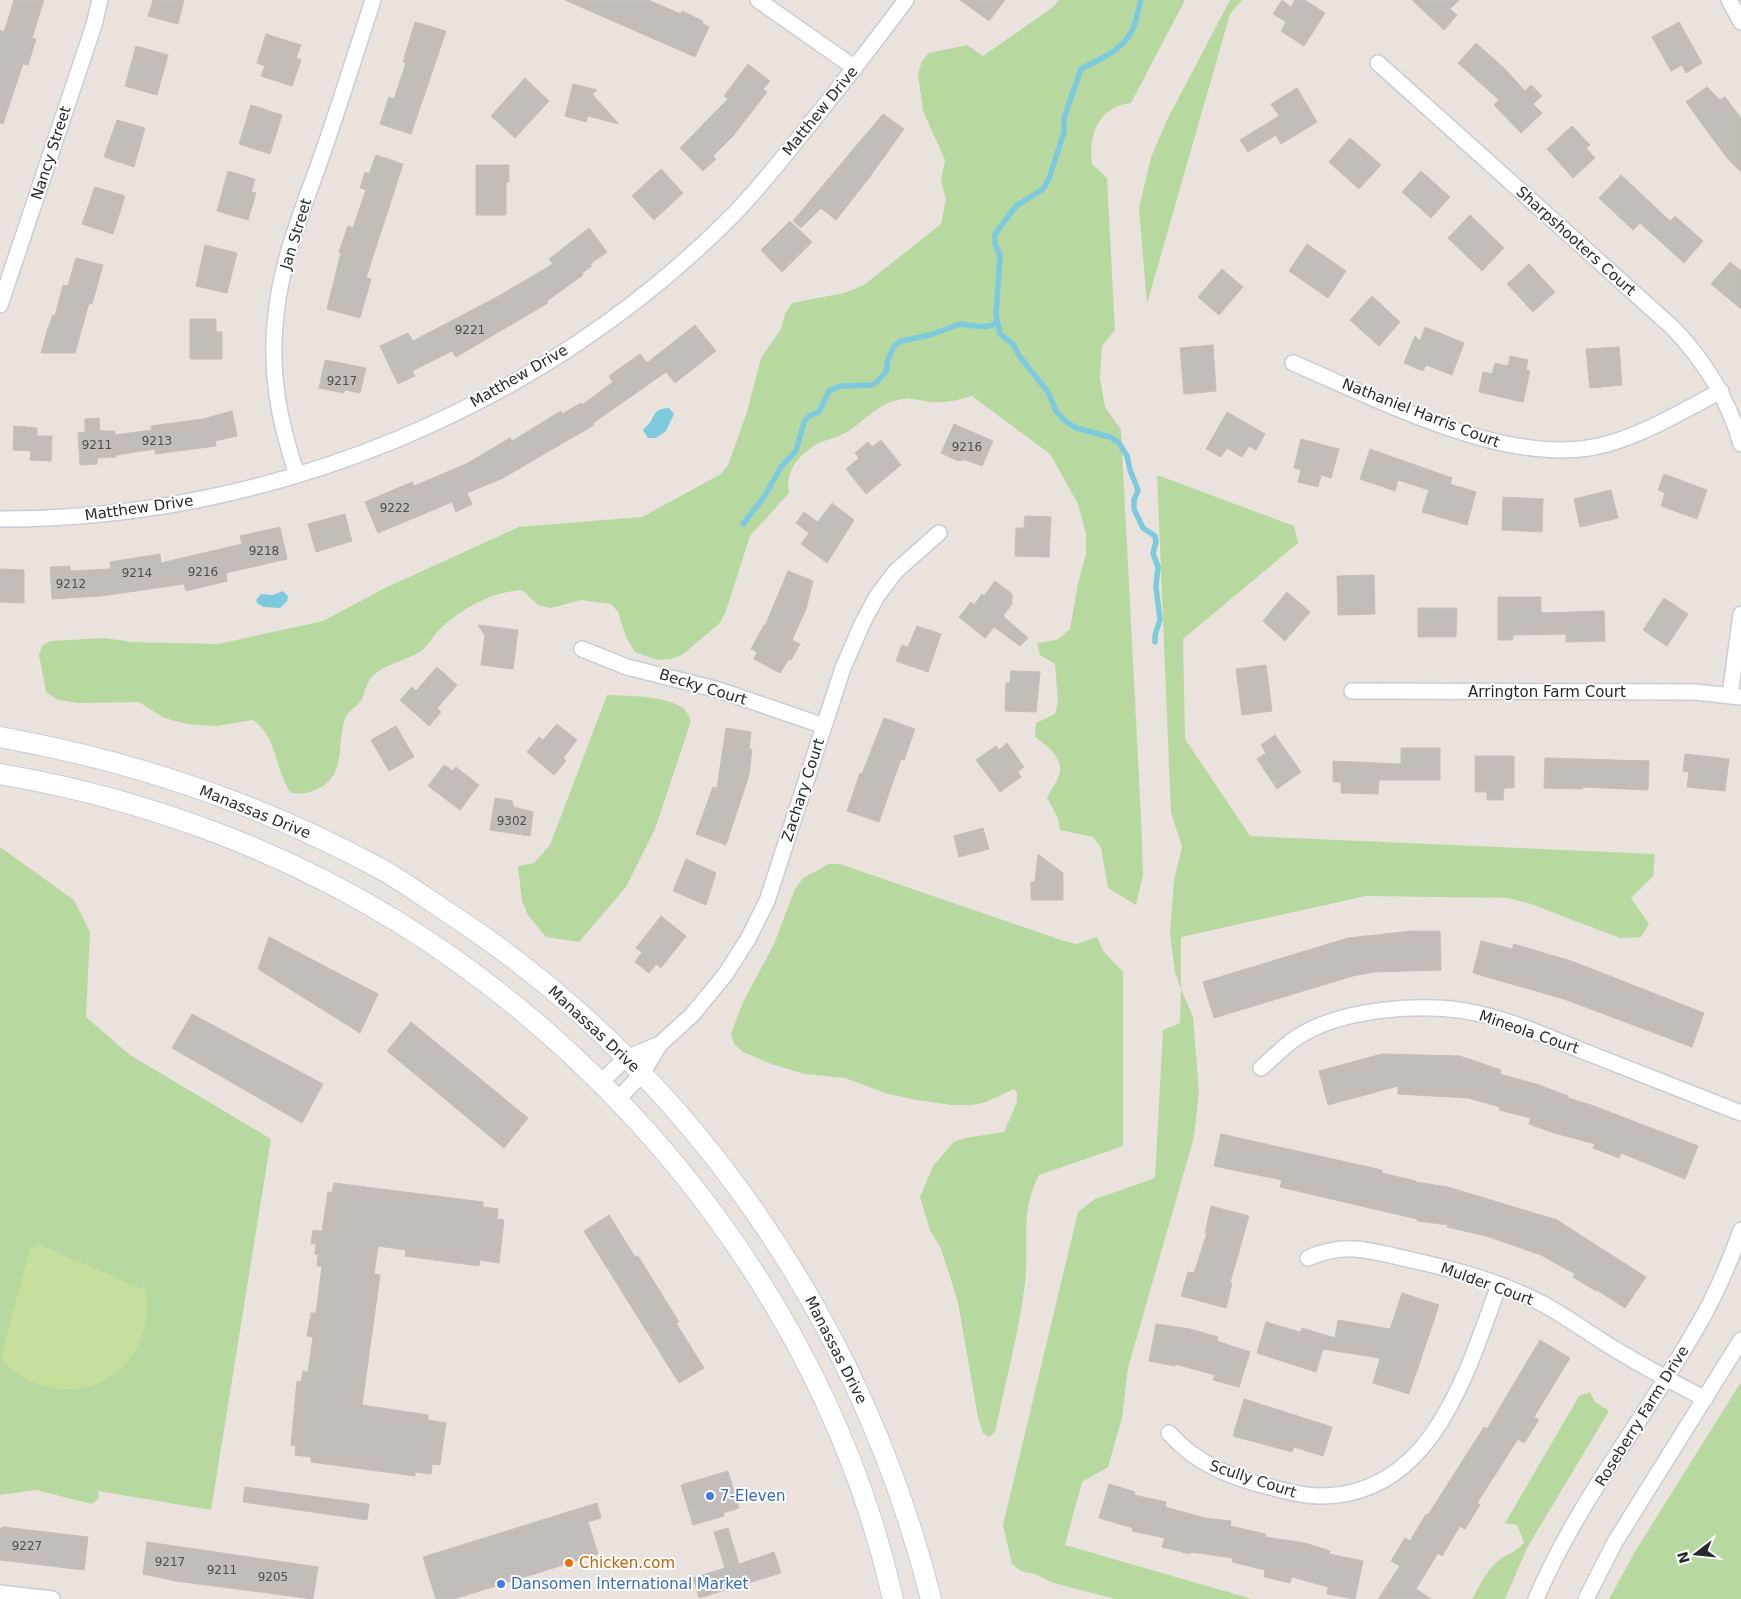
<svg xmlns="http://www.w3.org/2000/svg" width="1741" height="1599" font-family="'DejaVu Sans',sans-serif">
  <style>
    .green { fill: #b7d9a0 }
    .pitch { fill: #c7df9d }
    .water { fill: #7dcadf }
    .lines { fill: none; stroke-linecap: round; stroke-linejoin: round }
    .stream { stroke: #7dcadf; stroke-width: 5.5 }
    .building { fill: #c2bdb9; stroke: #c5bfb7 }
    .minor-casing { stroke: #c8ccd5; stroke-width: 18 }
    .tertiary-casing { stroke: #c8ccd5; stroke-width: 22 }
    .minor { stroke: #fff; stroke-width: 15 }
    .tertiary { stroke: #fff; stroke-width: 20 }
    .shop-dot { fill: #3f7fe0; stroke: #fff; stroke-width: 2 }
    .food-dot { fill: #e8710a; stroke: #fff; stroke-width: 2 }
    .labels { text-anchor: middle; stroke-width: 4; stroke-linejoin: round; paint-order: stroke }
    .number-label { font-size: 12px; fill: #4f4e4d }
    .street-label { font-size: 15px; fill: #292929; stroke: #fff }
    .shop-label { font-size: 15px; fill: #366cbe; stroke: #fff; text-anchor: start }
    .food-label { font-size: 15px; fill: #c56008; stroke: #fff; text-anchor: start }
  </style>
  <rect width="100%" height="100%" fill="#eae3dd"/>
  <path class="green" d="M1059 0H1185L1131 103C1099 106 1088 135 1092 164L1107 178 1115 330 1102 346 1100 378 1105 407 1121 430 1141 816 1143 875 1136 905 1108 888 1101 848 1093 837 1060 830 1058 818 1047 798C1050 791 1056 783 1059 776 1065 759 1047 745 1035 737L1036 723 1055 714 1058 702 1055 664 1040 655 1037 643 1057 640 1070 629 1078 583 1086 554V534L1078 504 1050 454 972 396C959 400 945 403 931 402 922 401 913 398 904 399 881 401 867 418 849 431 840 437 827 439 817 444 799 455 785 471 789 493L750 536 726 611 720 623 682 655 671 659 658 660 635 652 626 637 618 612 611 604 581 600 551 608 538 605 522 590C491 592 460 609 438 631 432 637 428 646 421 651 406 661 383 664 371 678 365 685 365 696 360 702 355 708 348 711 345 719 338 738 344 765 329 781 319 791 305 795 291 793 275 771 277 735 253 720L216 726 187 724 164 718 139 702 79 703 58 700 46 692 39 655 42 646 50 641 104 638 132 642 218 644 323 621 385 588 519 527 642 517 721 474 728 465 747 412 761 358 781 329 785 314 792 303 844 293 864 285 941 224 946 199 941 181 945 160 923 111 918 74 922 61 929 53 967 45 983 56 1053 7Z
    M1230 0H1242L1230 14 1147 304 1139 208 1151 157 1167 120Z
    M1157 475 1294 526 1298 543 1183 639 1185 739 1250 836 1655 854 1653 876 1631 898 1649 924 1641 937 1620 938 1531 904 1508 898 1366 896 1181 937V989L1193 1017 1199 1091 1194 1137 1128 1368 1122 1418 1108 1467 1082 1482 1065 1545 1252 1599H1116L1053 1583 1035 1574 1021 1571 1012 1564 1003 1525 1078 1212 1095 1199 1155 1178 1163 1030 1180 1023 1181 989 1175 972 1170 933 1174 880 1182 847 1171 812Z
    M607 695C631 696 662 695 683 708 687 711 689 717 691 721L655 829 626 887 579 942 546 937 528 915 522 901 518 866 534 863 550 845Z
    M0 847 74 900 90 932 86 1017 130 1055 271 1139 211 1510 98 1491 99 1498 92 1504 36 1490 0 1495Z
    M829 864H840L1064 941 1077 944 1097 937 1104 952 1123 972V1146L1039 1175C1019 1213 1030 1242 1025 1283 1019 1333 1005 1383 995 1432L989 1437 983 1433 978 1417 958 1303 949 1273 941 1249 930 1230 920 1197 933 1166 954 1142 965 1138 1004 1132 1017 1102V1093L1014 1089 986 1102 972 1105H952L917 1100 888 1094 845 1078 805 1074 771 1064 743 1052 734 1044 731 1034 743 1002 774 944 795 889 803 878Z
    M1741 1382V1599H1609L1636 1550Z
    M1590 1392 1595 1402 1609 1411 1527 1548 1505 1599H1472C1480 1585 1489 1566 1502 1558 1511 1552 1518 1551 1524 1542L1517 1525 1505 1523 1579 1396Z"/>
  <path class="pitch" d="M40 1245 145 1290C159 1377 62 1424 1 1359L30 1249Z"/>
  <path class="water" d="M669 408 674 414 666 431 656 438H648L643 430C645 427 649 424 651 421 656 411 657 409 669 408Z
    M283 591 288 596 287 601 280 608 263 607 257 603 256 600 261 594 273 595Z"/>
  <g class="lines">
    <path class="stream" d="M1141 0C1138 9 1137 18 1134 26 1125 50 1102 58 1081 69L1064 118V132L1049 179 1043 189 1016 206 995 234V244L1000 255 996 314 1000 334 1013 344 1020 357 1048 392 1056 411 1065 421 1076 428 1110 437 1119 443 1127 456 1130 470 1138 490 1134 500V509L1143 528 1155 536 1156 542 1153 553 1158 567 1156 586 1160 620 1155 635V642
      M743 524 764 497 781 467 796 451 804 422 809 416 819 412 829 391 840 386 872 385 878 381 887 370V362L894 346 901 341 930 335 960 324 984 327 993 325 996 322"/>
  </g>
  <path class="building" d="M14 0H44L32 38 36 39 28 65 23 64 3 124 0 123V30L4 32Z
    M153 0H184L178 24 148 16Z
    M565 0H648L681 14 682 11 703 21 702 23 709 27 695 57Z
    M960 0H1005L989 21Z
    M1282 0 1291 7 1295 0H1305L1325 13 1304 46 1281 31 1286 22 1273 14Z
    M1412 0H1459L1450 9 1457 15 1444 30Z
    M415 22 446 31 411 134 380 124 389 97 394 99 406 63 403 62Z
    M1679 22 1702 63 1686 73 1682 65 1671 71 1652 37Z
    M266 34 301 45 296 58 301 60 292 86 261 76 265 66 257 63Z
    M1476 43 1505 69 1525 91 1531 85 1542 96 1533 104 1542 113 1521 133 1494 105 1499 100 1458 63Z
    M136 46 168 55 157 95 125 86Z
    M748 64 770 81 763 89 767 92 733 136 713 156 716 159 703 171 680 148 728 99 724 96Z
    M525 78 549 101 515 138 491 116Z
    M573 84 597 90 592 94 619 124 588 116 586 122 565 116Z
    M1707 87 1720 100 1725 97 1741 118V172L1727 158 1686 102Z
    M1297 88 1317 122 1281 144 1276 135 1248 152 1240 140 1279 116 1271 104Z
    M251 105 282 115 270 154 239 144Z
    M883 114 904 129 869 178 836 220 821 208 801 228 793 221Z
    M117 120 145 128 134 167 104 157Z
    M1572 126 1590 145 1586 148 1595 158 1573 178 1547 149Z
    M1350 138 1381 165 1359 189 1329 162Z
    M376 155 403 164 366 278 371 279 360 318 327 309 341 253 339 252 348 226 353 228 366 190 360 188 365 172 369 174Z
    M476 165H509V182H506V215H476Z
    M661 169 683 193 654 220 632 196Z
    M228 171 255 179 251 192 256 193 248 220 217 211Z
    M1421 171 1450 197 1431 218 1402 192Z
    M1621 175 1670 221 1675 216 1703 241 1684 263 1640 223 1633 230 1599 198Z
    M95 187 125 196 113 234 82 224Z
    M1470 215 1504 248 1482 271 1448 238Z
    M790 221 812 242 782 272 761 250Z
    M589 228 607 252 590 264 592 266 582 273 583 275 547 301 548 303 456 357 452 351 412 371 415 376 398 384 380 346 408 333 413 341 497 297 553 264 549 259Z
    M1307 244 1346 271 1328 298 1289 271Z
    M205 245 237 253 227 293 196 286Z
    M76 258 103 265 92 304 89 303 75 353H41L48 328 53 315 55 316 63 285 68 286Z
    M1730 262 1741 271V309L1711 284Z
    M1529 264 1555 292 1533 312 1507 284Z
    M1222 269 1243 287 1219 315 1198 297Z
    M1372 296 1400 322 1379 346 1350 320Z
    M190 319H216V332H222V359H190Z
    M695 325 716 351 675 383 666 372 593 423 594 425 503 478 467 493 472 504 456 512 452 502 378 533 365 502 412 482 414 486 466 464 510 438 512 441 561 411 562 414 581 403 582 405 613 382 609 376 640 354 647 363Z
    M1425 327 1464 343 1452 375 1426 365 1423 371 1404 363 1415 336 1420 341Z
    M1213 345 1216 391 1184 394 1180 348Z
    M1619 347 1622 385 1590 388 1586 349Z
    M1510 356 1528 360 1526 370 1530 371 1523 402 1479 392 1483 372 1492 374 1495 363 1508 366Z
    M325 360 366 368 360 393 345 390 344 393 319 388Z
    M232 411 237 436 215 441 216 446 155 454V449L116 455V457L97 458V464L80 465 78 433 85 432V419L99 418 100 431H115V435L152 430 151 426 203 419Z
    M1227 412 1265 434 1256 450 1249 446 1242 457 1227 448 1221 457 1206 449Z
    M954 424 993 441 982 466 963 459 962 461 956 460 941 453Z
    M14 426 37 428V436H52L51 461 30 460 31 451 13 450Z
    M1301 439 1339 449 1331 478 1321 475 1318 487 1298 482 1301 470 1294 468Z
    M881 440 901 465 866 494 846 469 859 458 855 453 868 442 872 447Z
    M1370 449 1452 478 1450 484 1476 492 1467 525 1422 512 1429 490 1398 480 1395 491 1360 479Z
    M1664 474 1707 490 1697 519 1661 506 1665 493 1658 490Z
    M1611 490 1618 518 1580 527 1574 499Z
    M1503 497 1543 499 1542 532 1502 530Z
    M832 503 854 520 827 563 801 544 809 533 796 523 804 512 818 522Z
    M345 514 352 541 316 552 308 524Z
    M1025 516 1051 517 1049 557 1015 556 1016 528H1024Z
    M280 527 287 559 226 573 227 581 186 591 184 584 101 596 52 599 50 567 70 566V571L111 569 110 562 160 554 161 563 242 544 240 536Z
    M0 569 24 570V603L0 602Z
    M788 571 813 581 806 609 792 640 800 644 791 660 789 659 780 673 754 659 757 652 751 649 764 625 765 626Z
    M1374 575 1375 614 1338 615 1337 576Z
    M995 581 1012 594V604L1003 616 1028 638 1020 646 994 627 985 638 959 617 971 602 974 605 982 594 984 596Z
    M1287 592 1310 612 1285 641 1263 621Z
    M1498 597H1541V613L1604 611 1605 641 1566 642V634L1513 635V640H1498Z
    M1664 598 1688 614 1667 646 1643 630Z
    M1418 608H1457L1456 637H1418Z
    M478 625 518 630 513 669 481 665 485 636Z
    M917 626 941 634 928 672 896 661 902 645 908 647Z
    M1266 665 1272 711 1242 715 1236 669Z
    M437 667 457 685 437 708 441 712 429 726 400 700 412 687 416 691Z
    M1011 671 1040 672 1036 712 1005 711 1006 683H1010Z
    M884 718 915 729 904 760 901 759 879 822 847 811 860 773 862 774Z
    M557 724 577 740 563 758 566 761 554 775 527 752 539 737 543 740Z
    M396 726 414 757 389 771 371 740Z
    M726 728 751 732 749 749H752L749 775 726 845 696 834 713 787 717 788Z
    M1275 735 1301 772 1277 789 1257 759 1266 753 1261 745Z
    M1007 743 1024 767 1018 772 1021 777 1000 792 976 760 996 746 999 750Z
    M1401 748H1440V780H1379L1378 794 1341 793V782H1333V761L1401 764Z
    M1685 754 1729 759 1725 791 1687 787 1689 772 1683 771Z
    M1475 756H1514V788H1504L1503 800H1487V792H1475Z
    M1545 758 1649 761 1648 790 1582 787V789L1544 788Z
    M444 765 453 771 456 767 479 785 460 810 428 786Z
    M495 798 512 801 514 807 533 812 530 836 490 830Z
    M983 828 989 849 959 857 954 836Z
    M1038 854 1063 873V900H1031V882H1035Z
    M686 859 716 873 706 905 673 891Z
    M661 916 686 936 661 968 656 964 649 973 635 962 642 952 636 948Z
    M1412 931H1440L1441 970 1373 972 1353 976 1214 1018 1203 982 1348 938Z
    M269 937 378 994 360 1033 258 969Z
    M1481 941 1512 949 1514 944 1574 962 1704 1013 1692 1047 1564 999 1473 973Z
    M192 1014 323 1084 302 1123 172 1048Z
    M411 1022 528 1118 504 1148 387 1051Z
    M1382 1054 1460 1056 1501 1070 1500 1074 1539 1085 1568 1096V1098L1594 1106 1698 1146 1685 1179 1621 1153 1619 1158 1593 1148 1595 1144 1554 1133 1529 1124 1531 1118 1499 1110 1500 1107 1468 1098 1398 1094V1086L1328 1105 1319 1071Z
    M1221 1134 1382 1170V1173L1416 1181V1182L1448 1187 1557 1220 1646 1277 1625 1308 1597 1290 1596 1291 1573 1277 1575 1274 1541 1255 1486 1236 1447 1227 1448 1225 1417 1221V1219L1280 1187 1282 1180 1214 1166Z
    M334 1183 483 1202V1207L498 1209 497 1219 504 1220 499 1263 480 1260 479 1266 405 1256 406 1250 378 1246 374 1274 380 1275 362 1405 428 1415V1420L446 1423 440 1465 432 1464 431 1474 415 1472V1476L311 1462V1457L295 1455 296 1446 291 1445 297 1381 301 1382 303 1371 308 1372 313 1337 307 1336 311 1313H316L322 1266H317L318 1255 315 1254 316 1244H311L313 1230 322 1231 328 1192H332Z
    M1211 1206 1249 1216 1230 1283H1232L1226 1308 1181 1296 1188 1272 1194 1273 1207 1233H1205Z
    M609 1215 635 1257 638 1256 679 1322 676 1323 704 1368 679 1383 584 1231Z
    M1402 1293 1439 1305 1409 1394 1373 1383 1380 1358 1323 1349 1316 1372 1257 1353 1266 1322 1300 1332 1302 1328 1335 1338 1338 1320 1390 1329Z
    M1156 1324 1190 1329 1218 1337 1217 1341 1250 1352 1239 1387 1213 1380 1215 1375 1175 1364V1366L1149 1361Z
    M1540 1340 1570 1358 1534 1417 1539 1420 1524 1443 1518 1439 1477 1503 1480 1505 1465 1529 1460 1526 1442 1556 1438 1553 1416 1589 1431 1599H1378L1400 1566 1391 1561 1405 1538 1410 1541 1426 1514 1428 1515 1484 1427 1487 1429Z
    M1244 1399 1332 1427 1323 1456 1294 1447 1292 1452 1233 1436Z
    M728 1471 739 1508 723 1513 724 1516 693 1525 681 1485Z
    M1109 1484 1135 1492 1134 1495 1166 1502 1165 1507 1205 1518 1231 1521 1230 1526 1266 1534 1265 1537 1305 1543 1330 1551 1329 1554 1363 1561 1355 1599 1327 1594 1328 1587 1292 1577 1290 1583 1264 1577 1265 1570 1232 1562 1233 1558 1191 1552 1190 1554 1162 1547 1165 1538 1132 1531 1133 1528 1099 1518Z
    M245 1487 369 1504 367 1520 243 1502Z
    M597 1503 601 1518 588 1522 598 1554 454 1599H436L423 1557Z
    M3 1527 88 1537 84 1570 0 1560V1529Z
    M728 1528 739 1564 774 1552 781 1573 699 1598 693 1578 725 1568 714 1532Z
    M147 1542 318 1567 313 1599 176 1581 143 1574Z"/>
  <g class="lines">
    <g class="minor-casing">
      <path id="minor" d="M758 0 855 68
        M1729 0 1741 22
        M1378 63 1672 327C1705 361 1728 398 1741 444
        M0 305 94 25 100 0
        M1293 363C1381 400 1512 471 1607 444 1647 433 1684 410 1721 391
        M297 475C279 421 269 372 276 315 281 261 303 209 321 158 339 106 356 53 373 0
        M0 519C271 520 544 407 734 214 757 190 778 164 798 139 835 93 871 47 906 0
        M582 649 627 667 719 690 824 726
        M1352 691 1695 692 1741 697
        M1730 695 1741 614
        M1261 1068C1273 1058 1284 1046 1296 1038 1341 1008 1424 1002 1476 1013 1513 1021 1548 1037 1583 1051 1636 1072 1688 1092 1741 1113
        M600 1083 626 1058 660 1044
        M617 1100 642 1074 660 1044 692 1015 725 975 748 939 767 901 843 668 862 624 877 596 896 571 939 533
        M1308 1258C1345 1242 1369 1250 1407 1259 1453 1269 1499 1281 1541 1303 1570 1318 1596 1339 1625 1355 1651 1371 1678 1384 1705 1399
        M1169 1433C1196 1464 1234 1479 1274 1488 1289 1492 1304 1496 1319 1496 1433 1497 1467 1371 1499 1285
        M0 1593 52 1599
        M1536 1599C1577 1502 1645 1419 1697 1327 1715 1297 1729 1264 1741 1230
        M1586 1599 1615 1542 1741 1340"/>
    </g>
    <g class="tertiary-casing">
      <path id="tertiary" d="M0 737C134 761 261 804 381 869 406 883 430 901 455 917 693 1075 861 1322 931 1599
        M0 774C142 798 281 849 403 925 642 1075 831 1323 893 1599"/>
    </g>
    <use href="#minor" class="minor"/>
    <use href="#tertiary" class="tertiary"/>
  </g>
  <g class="shop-dot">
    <circle cx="710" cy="1496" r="5"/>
    <circle cx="501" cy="1584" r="5"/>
  </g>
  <circle class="food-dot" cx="569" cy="1563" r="5"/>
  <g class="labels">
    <g class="number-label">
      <text x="470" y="334">9221</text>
      <text x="342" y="385">9217</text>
      <text x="157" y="445">9213</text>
      <text x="97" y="449">9211</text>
      <text x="967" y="451">9216</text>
      <text x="395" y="512">9222</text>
      <text x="264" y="555">9218</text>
      <text x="203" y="576">9216</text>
      <text x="137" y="577">9214</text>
      <text x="71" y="588">9212</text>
      <text x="512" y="825">9302</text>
      <text x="27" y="1550">9227</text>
      <text x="170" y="1566">9217</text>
      <text x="222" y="1574">9211</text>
      <text x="273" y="1581">9205</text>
    </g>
    <g class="street-label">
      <text transform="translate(820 111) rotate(-51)" y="5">Matthew Drive</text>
      <text transform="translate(51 153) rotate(-72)" y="5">Nancy Street</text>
      <text transform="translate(296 234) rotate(-73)" y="5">Jan Street</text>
      <text transform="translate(1576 241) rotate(42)" y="5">Sharpshooters Court</text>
      <text transform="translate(519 376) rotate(-30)" y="5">Matthew Drive</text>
      <text transform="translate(1421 413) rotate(21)" y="5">Nathaniel Harris Court</text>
      <text transform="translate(139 508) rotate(-8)" y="5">Matthew Drive</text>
      <text transform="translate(703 687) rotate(17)" y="5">Becky Court</text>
      <text x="1547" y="697">Arrington Farm Court</text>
      <text transform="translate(803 790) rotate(-72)" y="5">Zachary Court</text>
      <text transform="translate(255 812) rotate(22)" y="5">Manassas Drive</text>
      <text transform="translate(594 1029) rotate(43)" y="5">Manassas Drive</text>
      <text transform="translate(1529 1032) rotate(19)" y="5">Mineola Court</text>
      <text transform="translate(1487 1284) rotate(20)" y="5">Mulder Court</text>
      <text transform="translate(836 1350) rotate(63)" y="5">Manassas Drive</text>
      <text transform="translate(1642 1416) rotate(-58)" y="5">Roseberry Farm Drive</text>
      <text transform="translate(1253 1479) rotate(18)" y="5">Scully Court</text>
    </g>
    <g class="shop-label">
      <text x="720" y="1501">7-Eleven</text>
      <text x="511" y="1589">Dansomen International Market</text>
    </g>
    <g class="food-label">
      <text x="579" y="1568">Chicken.com</text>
    </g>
  </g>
  <g transform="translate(1696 1554) rotate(254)" stroke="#ffffff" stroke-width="4" paint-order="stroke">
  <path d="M0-4L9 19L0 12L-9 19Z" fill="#292929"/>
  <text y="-8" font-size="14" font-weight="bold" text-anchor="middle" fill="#292929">N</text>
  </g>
</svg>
